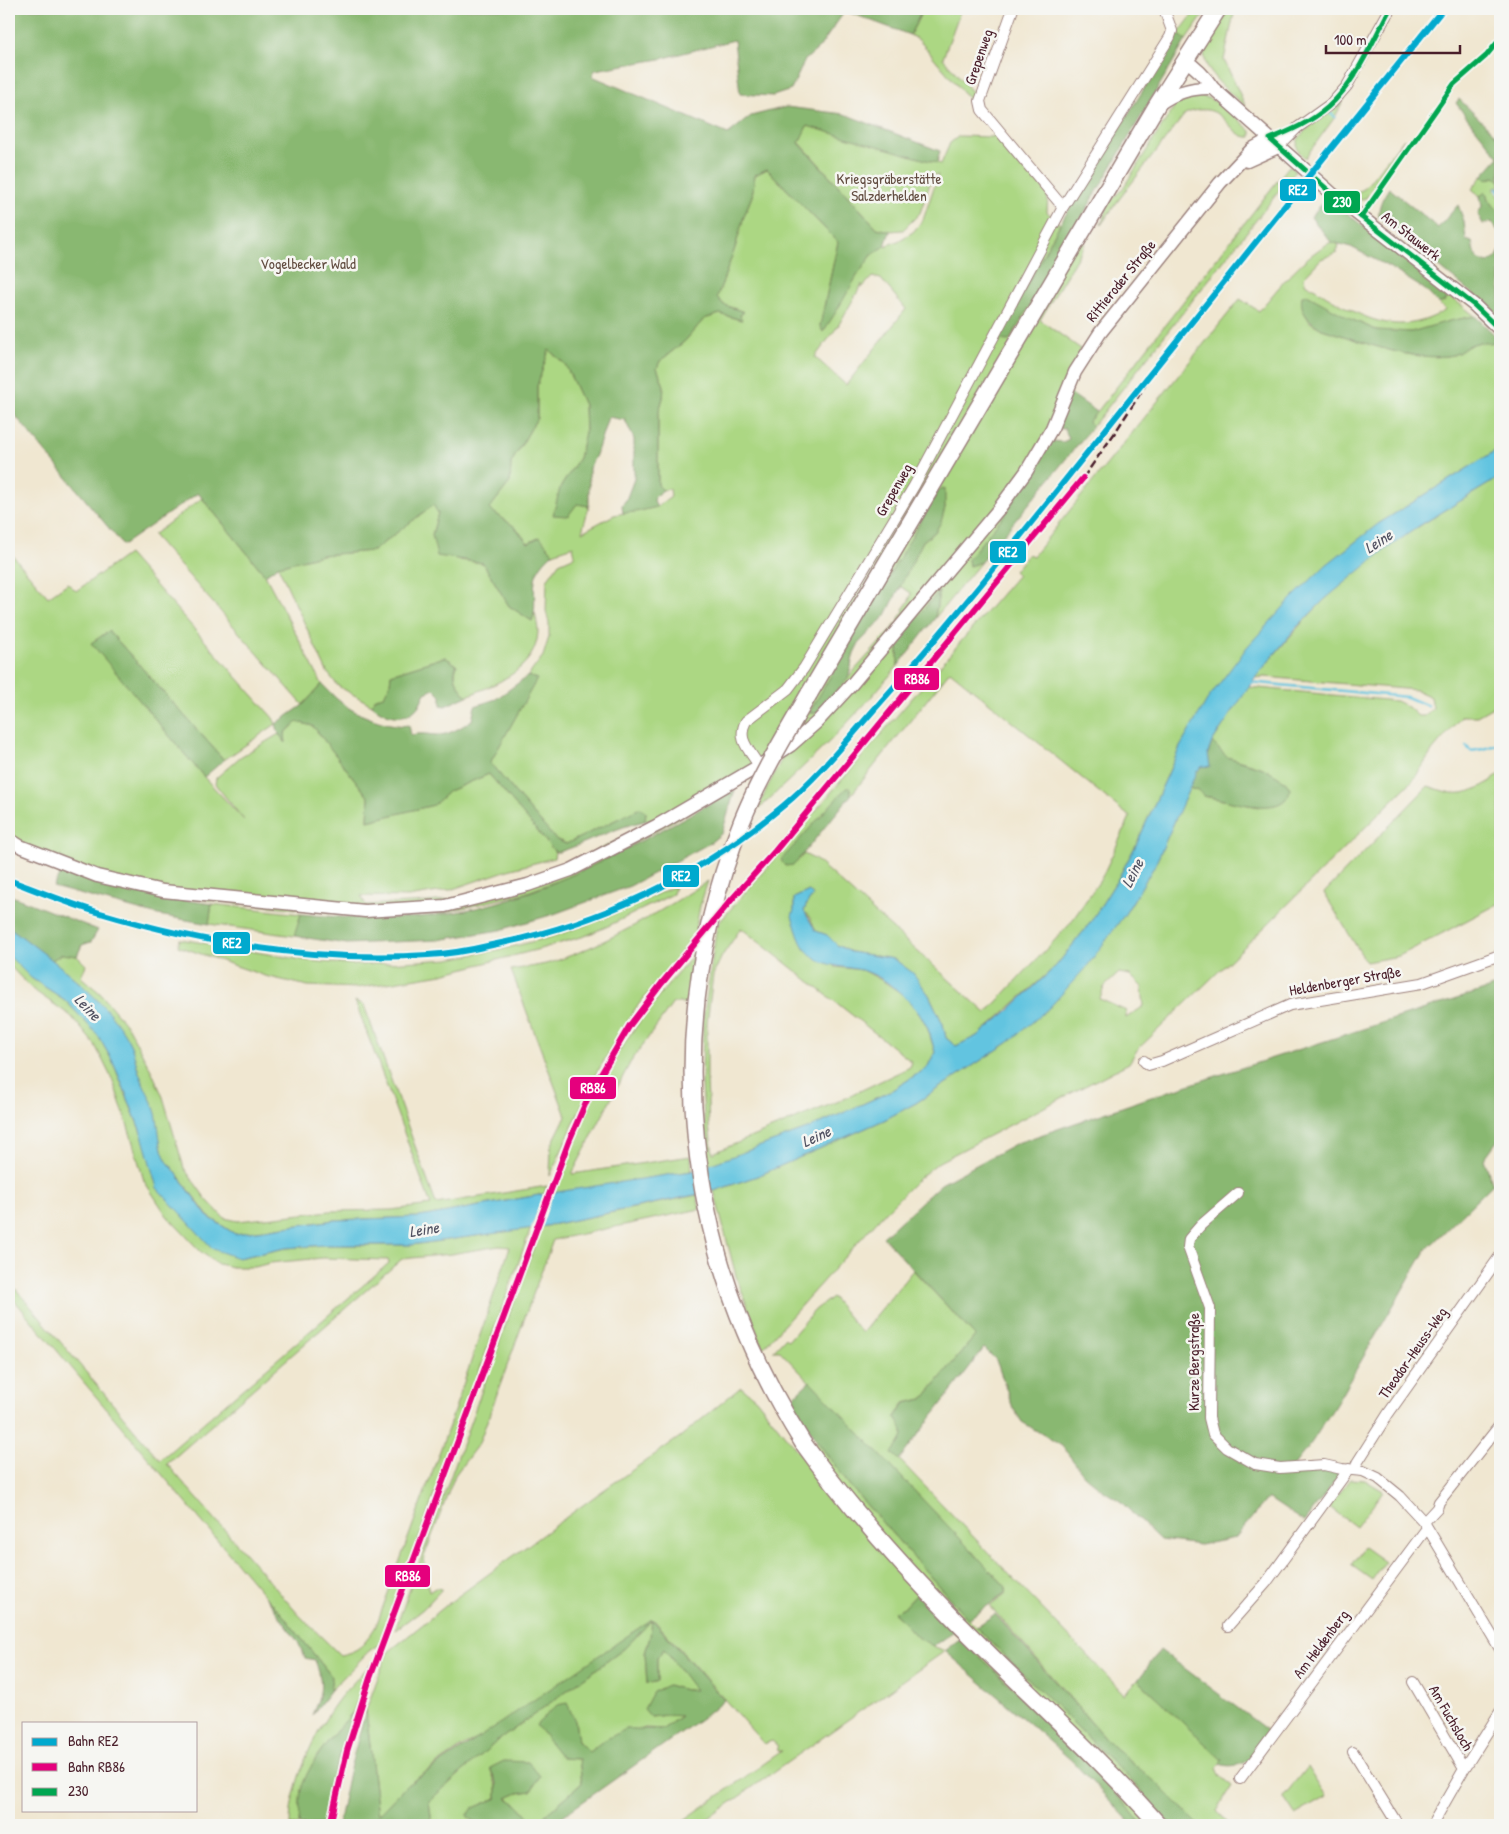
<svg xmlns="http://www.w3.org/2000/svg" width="1509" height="1834" font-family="'Patrick Hand',sans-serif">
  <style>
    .green { fill: #acd783; stroke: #7b7b57; fill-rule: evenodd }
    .forest { fill: #89b871; stroke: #6a6c4e }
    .water { fill: #62c4e0; stroke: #567286 }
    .pier { fill: #f0e7d1 }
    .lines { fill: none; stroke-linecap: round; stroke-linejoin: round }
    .stream { stroke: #62c4e0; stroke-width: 2.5 }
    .minor-casing { stroke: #9d837e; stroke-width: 12 }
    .tertiary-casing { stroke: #9d837e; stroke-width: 15 }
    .primary-casing { stroke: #9d837e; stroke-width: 19 }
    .minor { stroke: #fff; stroke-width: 10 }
    .tertiary { stroke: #fff; stroke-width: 12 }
    .primary { stroke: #fff; stroke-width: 16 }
    .rail { stroke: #4a1f2b; stroke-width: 2.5; stroke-dasharray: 8 4; stroke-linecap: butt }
    .primary-bridge-casing { stroke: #9d837e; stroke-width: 19; stroke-linecap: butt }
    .primary-bridge { stroke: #fff; stroke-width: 16 }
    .bus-1-casing { stroke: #f6f6f2; stroke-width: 9 }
    .bus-1 { stroke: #00a651; stroke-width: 5 }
    .rail-1-casing { stroke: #f6f6f2; stroke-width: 10 }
    .rail-2-casing { stroke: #f6f6f2; stroke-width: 10 }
    .rail-1 { stroke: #00a9ce; stroke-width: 6 }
    .rail-2 { stroke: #e5007d; stroke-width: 6 }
    .labels { text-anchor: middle; stroke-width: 5; stroke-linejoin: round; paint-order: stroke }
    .street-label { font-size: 15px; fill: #4a1f2b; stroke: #f6f6f2 }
    .park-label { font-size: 15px; fill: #624d41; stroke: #f6f6f2 }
    .water-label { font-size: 16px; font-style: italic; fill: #515161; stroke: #f6f6f2 }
    .line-badge { stroke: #f6f6f2; stroke-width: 2 }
    .badge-label { font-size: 14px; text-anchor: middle; font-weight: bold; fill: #fff }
  </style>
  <rect width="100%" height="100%" fill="#f6f6f2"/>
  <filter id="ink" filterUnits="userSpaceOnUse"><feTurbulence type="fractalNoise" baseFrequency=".02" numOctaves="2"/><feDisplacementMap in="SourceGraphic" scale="10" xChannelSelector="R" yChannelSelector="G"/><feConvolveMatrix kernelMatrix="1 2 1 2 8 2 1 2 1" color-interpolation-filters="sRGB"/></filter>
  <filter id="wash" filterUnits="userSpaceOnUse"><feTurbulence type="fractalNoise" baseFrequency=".0096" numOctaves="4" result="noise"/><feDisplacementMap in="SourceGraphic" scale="20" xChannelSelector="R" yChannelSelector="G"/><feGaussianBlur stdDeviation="1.12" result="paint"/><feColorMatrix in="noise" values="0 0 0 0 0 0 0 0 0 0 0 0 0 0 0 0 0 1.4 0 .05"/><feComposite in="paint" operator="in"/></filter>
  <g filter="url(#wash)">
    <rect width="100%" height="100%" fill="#f0e7d1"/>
    <path class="green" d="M923 9H961L943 58 975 95 972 103 919 40 910 35Z
      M1197 9H1208L1186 40 1178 34Z
      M1230 9H1235L1224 60 1246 107C1231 93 1196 69 1206 45 1211 33 1222 20 1230 9Z
      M1197 95C1220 99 1234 116 1251 131V137C1228 140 1226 96 1185 114L1117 202 1101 225 1109 203 1123 188 1176 104 1186 98Z
      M1345 98 1335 117 1305 158C1280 138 1321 121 1334 110 1338 107 1342 102 1345 98Z
      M807 125 941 164 950 143 959 136 993 137 995 131 1048 194 1047 212 1060 224 997 339 1073 235 1085 244 1040 320 1081 349 1063 387 1056 428 1052 441 1005 514 968 559 969 566 981 562 935 618 939 592 898 640V666L866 703 831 740 758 810 766 790 795 733 789 713 752 777 585 870 525 893 442 913 362 915 166 896 9 845V551L48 597 68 583 76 591 128 554 273 718 276 724 224 760 109 631 92 643 204 777 244 820 215 784 216 778 240 757 279 734 285 742V733L297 722 313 726 369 798 368 821 433 805 449 791 489 774 555 852 554 858 508 870 450 890 408 897 361 896 366 905C392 903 419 904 445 900 515 890 594 856 654 820L645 821 646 812 640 808 567 844 555 839 490 763 536 679 528 676 543 656 549 637V623L546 611 547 580 559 563 575 556 573 546 553 553 540 537 528 544 515 527 489 509 510 482 511 463 537 418V386L549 350 565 364 584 405 585 433 579 458 560 488 575 503 589 506 582 532 614 515 657 507 671 497 670 489 663 490 658 485V415L663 398 664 386 657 368 660 361 685 341 704 319 720 314 741 320 740 315 744 312 724 305 717 297 735 248 744 216 752 196 755 175 767 169 838 242 820 326 872 255 885 246 898 241 913 232 923 220 938 175H933L920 213 903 230 890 231 877 228 799 142ZM872 277 881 279 906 309 846 385 815 357 838 326 862 284V288ZM944 497 945 508 935 532 923 541 896 593 902 587 911 593 909 601 903 609 904 611 899 618V621L816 713H810Z
      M1404 138 1366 198 1357 200 1350 195 1364 189Z
      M1289 166 1295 171 1093 426 1088 422 1097 412Z
      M1482 176 1487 179 1495 177 1500 179V190L1497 187 1493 189 1500 197V213L1488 199 1486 193 1480 196 1472 189Z
      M1331 242 1338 244 1336 253 1321 259 1304 277 1305 283C1353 311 1391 343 1446 310L1439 304 1445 301 1446 297 1443 291 1475 316 1464 318 1411 332H1398L1376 330 1353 320 1304 312 1310 322 1322 329C1362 341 1412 363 1453 355 1461 353 1466 346 1473 344 1484 340 1488 346 1499 339L1500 340V448L1378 524 1180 747 1137 843 1119 877 1090 923 1056 966 979 1035 956 1046 946 1038 943 1024 929 995 913 974 894 959 851 952 837 945 827 935 816 931 810 918 804 911 807 903 813 896 809 891 794 898V910L835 967 863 970 883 981 908 998 926 1024 935 1052 927 1068 889 1092 810 1128 710 1165 706 1150 702 1084 703 1020 717 925 774 859 773 857 780 848 786 845 1018 575 1014 571 1028 554 1033 556 1240 299 1259 311C1281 285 1301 258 1331 242ZM950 671 1130 817 1101 879 1069 925 986 1013 816 860 804 854 794 865 850 788 851 795ZM741 928 912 1062 910 1067 839 1101 713 1153 709 1127 707 1079V1023L713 975 722 956Z
      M1500 477V714L1498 704 1477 716H1462L1433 750 1414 779 1269 923 1137 1050 1129 1063 939 1162 919 1178 885 1212 763 1348 736 1276 714 1191 760 1175 884 1120 916 1103 1009 1042 1125 914 1155 865 1189 788 1200 791 1203 796 1259 807 1263 768 1227 757 1212 742 1248 687 1396 701 1408 707 1418 716H1424L1433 708 1431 697 1416 690 1265 677 1255 678C1284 643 1313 608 1348 578 1395 538 1448 509 1500 477ZM1119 973 1130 975 1142 987 1144 1006 1126 1018V1011L1100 999 1104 987Z
      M202 498 265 575 322 684 303 705 153 535Z
      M433 504 438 513 432 535 458 560 483 563 509 606 532 621 535 612C536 619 538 626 538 632 536 670 496 684 467 696 459 687 452 677 457 665L445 657 391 674 390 684 384 697 375 698 372 705 338 686 327 672 278 566 321 555 373 551Z
      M1500 774V903L1399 956 1366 962 1324 893 1428 786C1435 788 1444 792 1452 793 1469 795 1487 785 1500 774Z
      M708 881 700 906 694 938 635 1009 596 1074 550 1176 551 1146 566 1116 511 970C526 967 542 966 556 961 610 942 660 912 708 881Z
      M675 886 673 894 608 926 585 936 540 949 442 974 357 988 308 986 265 976 178 946 180 939 309 961 358 965 449 959 503 949 551 937 597 921Z
      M212 904 301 914 294 936 209 924Z
      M60 953 77 956 86 965 81 977 100 993 128 1027 152 1072 163 1097 184 1168 206 1199 224 1218 238 1221 330 1211 391 1210 431 1205 355 1001 364 1005 436 1204 547 1186 544 1194 420 1217 335 1220 235 1234 208 1216 172 1167 165 1160 131 1046 83 986 52 960Z
      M695 953 689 1003H673L630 1063 572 1174 691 1156 692 1171 552 1194C564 1162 576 1129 591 1099 618 1046 656 998 695 953Z
      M9 956 31 978 65 1000 97 1034 112 1060 142 1135 238 1258 286 1248 325 1245H411L531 1228 381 1643 369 1651 330 1691 332 1677 282 1614 265 1596 9 1294V1281L160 1460 389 1263 388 1260 323 1258 270 1263 255 1267H232L218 1264 201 1252 167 1216 144 1181 131 1136 113 1081 95 1045 71 1016 32 989 9 965ZM499 1246 510 1247 449 1426 376 1626C365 1643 361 1651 340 1655L299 1615 167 1464 402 1259 451 1254Z
      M697 1195 700 1209 553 1240 479 1443 455 1475 424 1557 429 1592 435 1588 442 1589 423 1609 395 1630 541 1227Z
      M913 1270 975 1336 923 1399 904 1403 895 1417C908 1434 904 1437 893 1453L1124 1694 1138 1680 1223 1760 1217 1768 1221 1777 1232 1786 1217 1810 1229 1825H1199L1159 1785 1111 1745 990 1606 1005 1595 1006 1587 780 1351H773L785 1338 788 1341 815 1310 832 1297 862 1333Z
      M741 1387 756 1399 800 1454 817 1441 850 1486 968 1619 1135 1784 1170 1825H1143L1105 1782 1090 1760 961 1639 917 1594 906 1606 894 1613 933 1646 945 1651 699 1825H677L782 1751H778L777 1745 772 1741 764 1744 653 1619 650 1637 645 1653 647 1684 657 1681V1658L664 1649 696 1690H685L668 1685 651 1717 666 1715H682L663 1729 645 1728 603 1741 589 1752 578 1741 575 1721 552 1744 562 1758 579 1759 582 1783 535 1824 518 1805 507 1798 518 1793 531 1791 540 1776 490 1768 497 1787V1798L474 1808 467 1816 479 1825H432L429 1801 495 1743 625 1648 650 1621 485 1735 465 1745 407 1785 378 1816 366 1710 387 1653 453 1600 598 1494 680 1437Z
      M1350 1479 1365 1480 1383 1491 1356 1527 1328 1506Z
      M1364 1547 1385 1562 1372 1580 1351 1565Z
      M372 1663 353 1712 333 1735 317 1756 301 1790 299 1825H290C290 1787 313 1735 336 1703 346 1689 360 1676 372 1663Z
      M1307 1767 1326 1797 1295 1815 1283 1797Z"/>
    <path class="forest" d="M9 9H923L910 35 845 11 819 48 805 60 791 90 773 96 740 94 734 40 660 59 595 70 592 76 728 134 751 116 786 107 844 114 940 151 937 163 807 126 799 143 877 228 890 231 885 246 872 255 857 276 836 312 823 332 820 326 838 242 767 169 755 175 752 196 744 216 735 248 717 297 724 305 744 312 740 315 742 320 720 314 704 319 685 341 660 361 657 368 664 386 663 398 658 415V485L663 490 655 496 654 502 657 507 636 512 623 513 622 505 626 500 634 479V439L625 420 608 417 596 455 589 468V506L577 504 568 516 553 515 560 488 579 458 585 432 584 405 565 364 549 350 537 386V418L511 463 510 482 489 509 515 527 528 543 540 537 553 553C545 560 536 570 535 580 533 594 537 607 532 621L509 606 483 563 437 556 432 535 438 513 433 505 373 551 321 555 278 566 265 575 198 493 123 545 9 408Z
      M1178 34 1186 40 1009 341 997 340 1060 224Z
      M1459 99 1500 139V181L1495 177 1487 179 1482 176 1499 157 1464 114 1456 103Z
      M1389 188 1438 228 1458 205 1464 221 1466 240 1472 242C1474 254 1475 260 1488 263L1496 258 1500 251V316L1379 218C1378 206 1382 199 1389 188Z
      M1486 192 1488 199 1500 213V234L1492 222 1483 224 1478 214 1482 206 1480 196Z
      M1327 197 1443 291 1446 297 1445 301 1439 304 1424 289 1389 267 1351 247 1331 242 1311 217Z
      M1307 295 1353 320 1376 330 1411 332 1449 321 1475 316 1499 339C1488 347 1484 340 1473 344 1466 346 1461 353 1453 355 1412 363 1362 341 1322 329 1310 322 1299 312 1302 296Z
      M1070 393 1097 412 1088 422 1093 426 981 562 969 566 968 559 1005 514 1052 441 1063 442 1069 439 1065 429 1056 428Z
      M943 488 945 489V508L941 522 935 532 923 541 886 615 859 643 854 653 848 679 816 713H809L939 490Z
      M939 591 935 618 898 666V640Z
      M109 631 224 760 204 777 91 643Z
      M445 657 457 665C451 676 459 687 467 696L445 706 441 705V696L434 689 425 693C422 698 420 706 415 710 401 722 384 715 372 705L375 698 384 696 390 684 391 674Z
      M528 676 537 679 490 763 555 839 566 844 640 808 646 812 645 821C615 827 588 843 559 852H555L489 774 449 791 434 805 368 821 369 798 313 726 297 722 285 733 286 743 279 734 276 724 303 705 322 684C328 690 335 698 342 703 356 715 391 728 409 725L411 735C420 733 427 734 436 735 448 736 462 727 472 720L475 706 496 699Z
      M1212 742 1227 757 1263 768 1285 781 1290 789C1286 822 1224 798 1203 796L1199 791 1189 788 1197 771 1203 766 1209 767 1208 753Z
      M846 788H850L851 795 794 865 785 866 781 860Z
      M735 790 722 833 710 843 630 886 554 914 500 930 438 940 347 944 294 936 301 914C347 918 392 921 437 915 543 902 643 839 735 790Z
      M61 872 141 894 212 904 209 924 158 915 53 887Z
      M9 895 98 930 91 942 82 945 77 956 62 954 52 960 9 927Z
      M1500 985V1137L1484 1159 1493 1184 1425 1251 1336 1404 1312 1442 1290 1470 1341 1473 1304 1522 1268 1498 1235 1538 1200 1545 1160 1540 1120 1501 1102 1490 1084 1475 1062 1446 1022 1422 1013 1408 996 1360 984 1348 899 1460 892 1453C904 1437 908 1434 895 1417L905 1403 923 1399 975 1336 883 1237 941 1184 1017 1143 1157 1095Z
      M810 1381 1006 1587 1005 1594 968 1619 850 1486 817 1441 790 1400Z
      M917 1594 954 1631 933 1646 917 1637 894 1612 906 1606Z
      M265 1596 282 1614 332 1677 330 1691 312 1715C322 1690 324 1686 315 1660L305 1658 298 1642Z
      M995 1614 1111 1745 1159 1785 1199 1825H1170L1135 1784 976 1627Z
      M652 1619 724 1700 710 1712 550 1825H479L467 1816 473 1808 497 1798V1783L490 1768 504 1761 528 1762 540 1776 531 1791 518 1793 507 1798 518 1805 535 1824 582 1783 579 1759 562 1758 536 1725 557 1705 567 1703 575 1721 578 1741 589 1752 603 1741 626 1729H663L681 1716 666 1715 651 1717 644 1709 653 1692 668 1685 685 1690H695L664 1649 657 1658V1681L647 1684 645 1653 650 1637 652 1620 625 1648 495 1743 429 1801 432 1825H338L349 1772 366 1710 378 1815 407 1785 474 1741Z
      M961 1639 1090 1760 1105 1782 1143 1825H1133L1071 1760 945 1651Z
      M1160 1650 1271 1733C1265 1740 1259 1753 1251 1759 1243 1765 1229 1768 1220 1764L1222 1760 1138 1680Z
      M353 1712 335 1771 324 1825H299C300 1814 299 1801 301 1790 309 1761 334 1734 353 1712Z"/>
    <path class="water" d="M1500 448V477L1419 526 1381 553 1324 600 1296 628 1255 678 1212 742 1208 753 1210 767 1203 766 1197 771 1155 865 1125 914 1088 965 1050 1007 1009 1042 916 1103 884 1120 760 1175 714 1191 541 1227 411 1245H325L286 1248 238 1258 213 1249 157 1188 142 1135 123 1086 112 1060 97 1034 65 1000 31 978 9 956V927C47 956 111 1001 131 1046 135 1055 136 1066 140 1075 144 1087 151 1098 155 1110 161 1129 157 1153 172 1167L207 1216 235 1234 335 1220 420 1217 544 1194 692 1171 810 1128 889 1092 927 1068 935 1052C932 1043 930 1031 925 1023 913 1001 885 976 861 970 842 966 822 967 807 951 799 943 796 927 792 916L794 910V898L809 891 813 896 807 903 804 911 816 931 827 935 837 945 851 952 894 959 913 973 929 995 943 1024 946 1038 956 1046 979 1035 1009 1010 1056 966 1090 923 1119 877 1137 843 1180 747 1207 700 1247 647 1291 599 1326 565 1378 524Z"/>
    <path class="pier" d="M553 1191 540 1230 530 1231 545 1192Z"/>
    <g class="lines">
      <path class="stream" d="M1330 113 1335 117
        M1497 189 1500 193
        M1249 682 1407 697 1428 706
        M1466 746 1471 751 1483 749 1500 744"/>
    </g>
  </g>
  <g filter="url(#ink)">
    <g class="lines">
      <g class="minor-casing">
        <path id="minor" d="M1013 9 980 101 982 110 1063 207
          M1278 147 1297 128 1332 103 1347 86 1390 9
          M759 766C750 750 736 740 746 721L788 689 804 668 914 486 1063 207 1170 37 1172 31 1164 9
          M1144 1061 1148 1065 1162 1061 1290 1005 1422 983 1500 955
          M1238 1193 1201 1225 1189 1239 1188 1247 1210 1308 1209 1418 1213 1434 1227 1448 1255 1464 1280 1468 1324 1465 1342 1469 1363 1471 1378 1478 1400 1496 1424 1522 1500 1649
          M1355 1470 1357 1463 1388 1414 1500 1256
          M1424 1522 1437 1508 1439 1502 1500 1425
          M1228 1626 1266 1583 1349 1469
          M1413 1682 1464 1769
          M1353 1752 1398 1825
          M1240 1779 1427 1528
          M1432 1825 1464 1769 1500 1712"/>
      </g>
      <g class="tertiary-casing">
        <path id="tertiary" d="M1185 60C1197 68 1205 76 1213 88L1337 198 1474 305 1500 330
          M1159 104C1175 92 1193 87 1213 88
          M1247 161 1278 147
          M9 839 20 846 97 876 163 891 365 911 445 906 528 885 571 870 658 825 759 766 791 745 817 722 852 684 998 510 1026 472 1052 428 1075 372 1100 333 1220 183 1252 149 1270 139"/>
      </g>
      <g class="primary-casing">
        <path id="primary" d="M809 694 1157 105 1218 9
          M803 1443C848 1506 901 1565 956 1621 1023 1689 1095 1753 1159 1825"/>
      </g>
      <use href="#minor" class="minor"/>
      <use href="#tertiary" class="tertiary"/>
      <use href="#primary" class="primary"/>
      <path class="rail" d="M1083 478 1114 434 1151 377 1192 319"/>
      <g class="primary-bridge-casing">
        <path id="primary-bridge" d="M803 1443C683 1252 658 1031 742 821 760 776 785 736 809 694"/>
      </g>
      <use href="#primary-bridge" class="primary-bridge"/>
      <g class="bus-1-casing">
        <path id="bus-1" d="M1390 9C1372 42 1356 82 1328 107 1311 122 1290 131 1270 139L1337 198 1474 305 1500 330
          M1361 217 1454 84 1486 56 1500 39"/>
      </g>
      <use href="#bus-1" class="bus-1"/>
      <g class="rail-1-casing">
        <path id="rail-1" d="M9 880C38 891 67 903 97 912 203 944 317 962 428 955 449 954 471 950 492 945 600 924 699 876 783 806 819 776 848 739 879 704 945 630 1008 552 1070 474 1193 319 1319 164 1443 9"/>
      </g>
      <g class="rail-2-casing">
        <path id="rail-2" d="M330 1825 347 1751 370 1678 569 1141 590 1093 630 1025 662 983 733 898 775 851 1083 478"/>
      </g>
      <use href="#rail-1" class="rail-1"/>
      <use href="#rail-2" class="rail-2"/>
    </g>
  </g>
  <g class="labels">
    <g class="street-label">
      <text transform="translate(979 57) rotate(-71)" y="5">Grepenweg</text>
      <text transform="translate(1411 236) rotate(38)" y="5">Am Stauwerk</text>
      <text transform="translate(1121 281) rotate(-51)" y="5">Rittieroder Straße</text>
      <text transform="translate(894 490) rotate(-60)" y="5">Grepenweg</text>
      <text transform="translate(1345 981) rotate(-10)" y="5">Heldenberger Straße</text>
      <text transform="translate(1413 1353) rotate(-55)" y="5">Theodor-Heuss-Weg</text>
      <text transform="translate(1194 1362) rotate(-90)" y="5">Kurze Bergstraße</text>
      <text transform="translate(1321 1644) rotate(-53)" y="5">Am Heldenberg</text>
      <text transform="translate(1451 1718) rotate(60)" y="5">Am Fuchsloch</text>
    </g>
    <g class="park-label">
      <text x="889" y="184">Kriegsgräberstätte<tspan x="889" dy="17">Salzderhelden</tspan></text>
      <text x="308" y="269">Vogelbecker Wald</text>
    </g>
    <g class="water-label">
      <text transform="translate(1378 541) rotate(-33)" y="6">Leine</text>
      <text transform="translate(1132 873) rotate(-63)" y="6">Leine</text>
      <text transform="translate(88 1007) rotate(46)" y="6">Leine</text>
      <text transform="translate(816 1136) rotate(-24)" y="6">Leine</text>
      <text transform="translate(424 1229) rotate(-9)" y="6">Leine</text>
    </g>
  </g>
  <g class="line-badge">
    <rect x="1279" y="178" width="38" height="24" rx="5" fill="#00a9ce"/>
    <rect x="1323" y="190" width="38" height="24" rx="5" fill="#00a651"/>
    <rect x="989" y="540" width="38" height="24" rx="5" fill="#00a9ce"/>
    <rect x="893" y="667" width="47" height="24" rx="5" fill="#e5007d"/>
    <rect x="662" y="864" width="38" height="24" rx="5" fill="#00a9ce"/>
    <rect x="212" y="931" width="39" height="24" rx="5" fill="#00a9ce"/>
    <rect x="569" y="1076" width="48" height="24" rx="5" fill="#e5007d"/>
    <rect x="384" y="1564" width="47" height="24" rx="5" fill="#e5007d"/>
  </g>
  <g class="badge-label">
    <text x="1298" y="195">RE2</text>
    <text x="1342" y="207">230</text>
    <text x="1008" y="557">RE2</text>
    <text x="917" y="684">RB86</text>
    <text x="681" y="881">RE2</text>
    <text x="232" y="948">RE2</text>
    <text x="593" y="1093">RB86</text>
    <text x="408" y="1581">RB86</text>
  </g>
  <rect width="1509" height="1834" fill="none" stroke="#f6f6f2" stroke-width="30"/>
  <rect x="22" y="1722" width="175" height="90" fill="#f6f6f2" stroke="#b1a0a2"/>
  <rect x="32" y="1738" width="25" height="8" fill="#00a9ce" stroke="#b1a0a2"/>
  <text x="68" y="1746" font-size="15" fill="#4a1f2b">Bahn RE2</text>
  <rect x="32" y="1763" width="25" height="8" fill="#e5007d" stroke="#b1a0a2"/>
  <text x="68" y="1772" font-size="15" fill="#4a1f2b">Bahn RB86</text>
  <rect x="32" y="1788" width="25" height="8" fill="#00a651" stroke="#b1a0a2"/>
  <text x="68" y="1796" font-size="15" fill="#4a1f2b">230</text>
  <path d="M1326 45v8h134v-8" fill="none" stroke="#4a1f2b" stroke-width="2.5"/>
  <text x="1334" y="45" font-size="15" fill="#4a1f2b" stroke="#f6f6f2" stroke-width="4" paint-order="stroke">100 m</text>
</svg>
